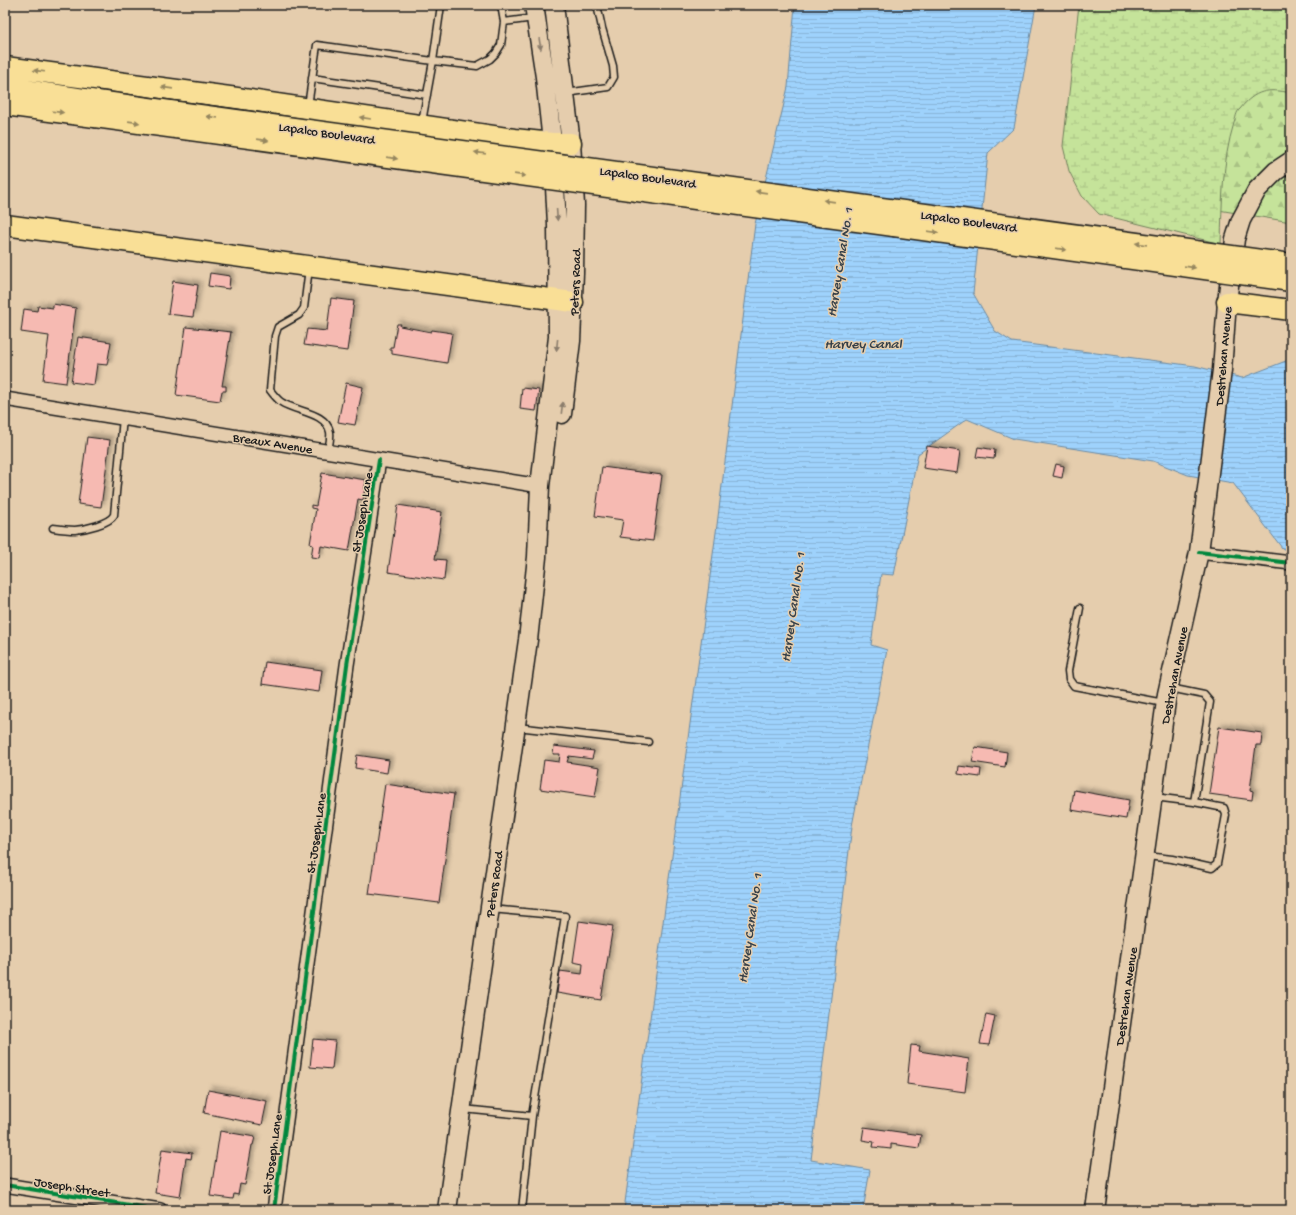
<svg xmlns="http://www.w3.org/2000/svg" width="1296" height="1215" font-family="'Gochi Hand',sans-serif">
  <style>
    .forest { fill: url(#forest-firs); stroke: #70805b }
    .wetland { fill: url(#wetland-marsh); stroke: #70805b }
    .water { fill: url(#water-rules); stroke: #6a89a2 }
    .building { fill: #f6bab2; stroke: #1c1c1c; filter: url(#shadow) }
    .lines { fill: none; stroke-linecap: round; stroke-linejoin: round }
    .lane-casing { stroke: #1c1c1c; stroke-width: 9 }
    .street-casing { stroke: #1c1c1c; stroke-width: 16 }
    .secondary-casing { stroke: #1c1c1c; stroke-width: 21 }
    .primary-casing { stroke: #1c1c1c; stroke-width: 23 }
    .lane { stroke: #e5cdad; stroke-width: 6 }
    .street { stroke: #e5cdad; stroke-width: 13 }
    .secondary { stroke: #e5cdad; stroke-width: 18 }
    .primary { stroke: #f9df96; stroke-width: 20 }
    .primary-bridge-casing { stroke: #1c1c1c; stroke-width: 23; stroke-linecap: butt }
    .primary-bridge { stroke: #f9df96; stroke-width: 20 }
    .cycleway-casing { stroke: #e5cdad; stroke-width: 6 }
    .cycleway { stroke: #00873e; stroke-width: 4 }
    .oneway { fill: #8b7d6c }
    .oneway2 { fill: #96875f }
    .labels { text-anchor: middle; stroke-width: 3; stroke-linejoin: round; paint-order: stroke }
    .street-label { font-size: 13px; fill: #1c1c1c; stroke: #e5cdad }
    .water-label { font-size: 14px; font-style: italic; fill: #364049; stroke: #e5cdad }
  </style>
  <defs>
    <pattern id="forest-firs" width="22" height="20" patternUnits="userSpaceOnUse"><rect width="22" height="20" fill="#c5e39a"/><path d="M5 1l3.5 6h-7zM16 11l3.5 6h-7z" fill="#a9c284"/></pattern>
    <pattern id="wetland-marsh" width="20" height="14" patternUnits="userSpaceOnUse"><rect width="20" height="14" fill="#c5e39a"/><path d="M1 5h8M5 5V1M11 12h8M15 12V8" fill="none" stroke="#a9c284"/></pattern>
    <pattern id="water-rules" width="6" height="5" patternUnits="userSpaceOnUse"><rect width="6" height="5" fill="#9ed2fc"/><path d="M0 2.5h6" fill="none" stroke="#88b4d7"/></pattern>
    <filter id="shadow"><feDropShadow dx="3.5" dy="-3.5" stdDeviation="2" flood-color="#0004"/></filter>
  </defs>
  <rect width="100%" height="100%" fill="#e5cdad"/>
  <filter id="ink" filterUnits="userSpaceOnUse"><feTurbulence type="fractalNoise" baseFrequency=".025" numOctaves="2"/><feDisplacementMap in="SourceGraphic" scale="8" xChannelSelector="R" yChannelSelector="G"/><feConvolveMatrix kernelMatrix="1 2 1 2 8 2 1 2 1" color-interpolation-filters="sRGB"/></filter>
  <g filter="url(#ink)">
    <path class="forest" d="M1291 5V222L1091 189Z"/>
    <path class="wetland" d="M1079 5H1291V93C1268 88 1255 90 1240 109 1236 112 1236 118 1234 123 1222 162 1222 203 1221 244L1099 214 1082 196 1069 171 1063 146Z"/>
    <path class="water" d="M795 5H1036L1014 128 988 153 973 293 995 331 1012 342 1195 366 1242 378 1291 359V553L1282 548 1233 483 1188 475 1153 461 1014 439 967 419 918 454 894 575 881 574 871 645 887 650 852 826 811 1160 870 1170 863 1210H624L717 525 755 224 788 87Z"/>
    <path class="building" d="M210 273 230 276 229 289 208 286Z
      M173 281 198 285 193 317 168 314Z
      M331 298 354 301 347 351 304 345 307 329 327 331Z
      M53 304 76 308 66 383 43 380 49 336 21 332 24 309 37 311 38 306 53 308Z
      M397 324H401L400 326 431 332 432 330 452 333 447 363 392 354V350H390V347H393Z
      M186 327 231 332 222 386H226V391H222L220 401 176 395Z
      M78 337 111 342 107 365 97 364 94 385 71 382Z
      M346 383 363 387 355 425 338 422Z
      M522 388 539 390 536 411 520 409Z
      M87 437 110 440 101 507 78 504Z
      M927 446 960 451 957 473 923 468Z
      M978 447 995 450 994 459 976 457Z
      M1056 464 1064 466 1062 478 1053 476Z
      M602 467 662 475 653 541 620 537 623 520 595 516Z
      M322 473 366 480 363 500 358 499 349 551 321 546 319 558 311 557 313 545 310 544 316 509 311 508V505L316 506Z
      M398 505 442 512 435 559 446 560 444 580 388 572Z
      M265 662 322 670 319 692 262 684Z
      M1219 727 1262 733 1261 745H1256L1250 790 1253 791 1252 800 1209 794Z
      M554 746 594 751 592 759 569 756 567 762 600 767 595 797 540 789 544 760 559 762 560 754H553Z
      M975 747 1007 752 1005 767 972 762Z
      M357 755 389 760 387 773 355 768Z
      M959 766 981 769 980 777 958 774Z
      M385 784 454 794 439 903 369 894Z
      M1074 790 1129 800 1126 819 1071 810Z
      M579 921 613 926 601 1000 557 993 560 971 582 974 583 964 573 962Z
      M986 1014 995 1016 989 1045 980 1044Z
      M313 1039 335 1041 332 1069 310 1067Z
      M911 1045 920 1046 919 1051 969 1059 965 1092 907 1084Z
      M208 1090 267 1101 262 1125 204 1113Z
      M864 1127 921 1135 919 1148 891 1144V1149L873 1147 874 1142 862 1140Z
      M220 1131 255 1137 253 1145H252L245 1185 240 1184 238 1195 234 1194 233 1199 210 1196Z
      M162 1149 192 1153 191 1159 186 1158 180 1197 155 1193Z"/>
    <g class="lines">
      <g class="lane-casing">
        <path id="lane" d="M441 5 433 61 477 66 490 59 496 53 501 45 504 22
          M501 5 504 22 534 18
          M312 78 427 95
          M566 93 608 87 614 77 613 66 602 28 597 5
          M308 106 317 45 433 61 422 122
          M309 268 304 308 299 315 278 327 275 336 270 390C273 394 277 399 281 402 296 412 326 412 330 432 331 438 329 445 328 451
          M53 528C60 529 68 530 75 530 85 529 109 524 114 515L123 418
          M1080 608 1068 671 1069 679 1074 686 1164 703
          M517 727 648 742
          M1154 797 1194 802 1210 702 1204 695 1170 688
          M1147 856 1172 859 1212 868 1217 864 1226 815 1224 808 1194 802
          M491 909 565 916 532 1116
          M463 1109 532 1116 522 1210"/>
      </g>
      <g class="street-casing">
        <path id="street" d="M5 399 540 486
          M1199 552 1291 563
          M5 1185 160 1210
          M274 1210 347 665 379 460"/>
      </g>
      <g class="secondary-casing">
        <path id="secondary" d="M554 5 571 143 575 205 574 273 571 341 562 414
          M447 1210 528 640 537 557 540 486 558 337 557 224 553 151 545 77 534 5
          M1095 1210 1167 694 1199 552 1222 370 1227 302 1235 239 1241 220 1257 190 1276 171 1291 161"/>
      </g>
      <g class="primary-casing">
        <path id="primary" d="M5 67 237 98 514 139 552 143H571
          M5 87 97 101
          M5 105 95 117
          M800 197 896 210
          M798 213 894 226
          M5 225 573 302
          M1227 302 1291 310"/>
      </g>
      <use href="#lane" class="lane"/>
      <use href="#street" class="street"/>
      <use href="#secondary" class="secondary"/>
      <use href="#primary" class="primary"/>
      <g class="primary-bridge-casing">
        <path id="primary-bridge" d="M97 101 800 197
          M95 117 798 213
          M896 210 1291 264
          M894 226 1291 281"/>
      </g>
      <use href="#primary-bridge" class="primary-bridge"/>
      <g class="cycleway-casing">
        <path id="cycleway" d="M1199 552 1291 563
          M5 1185 160 1210
          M274 1210 347 665 379 460"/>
      </g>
      <use href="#cycleway" class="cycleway"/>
    </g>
    <defs><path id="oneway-solid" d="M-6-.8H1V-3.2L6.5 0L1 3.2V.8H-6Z"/></defs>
    <g class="oneway">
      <use href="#oneway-solid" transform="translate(540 44) rotate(81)"/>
      <use href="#oneway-solid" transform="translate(557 215) rotate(86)"/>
      <use href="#oneway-solid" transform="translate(557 345) rotate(96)"/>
      <use href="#oneway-solid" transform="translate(562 408) rotate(-83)"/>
    </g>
    <g class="oneway2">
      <use href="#oneway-solid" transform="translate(39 71) rotate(-173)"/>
      <use href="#oneway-solid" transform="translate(167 88) rotate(-172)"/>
      <use href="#oneway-solid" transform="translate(58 112) rotate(7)"/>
      <use href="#oneway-solid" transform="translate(212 117) rotate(-172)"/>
      <use href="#oneway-solid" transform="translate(365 118) rotate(-171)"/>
      <use href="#oneway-solid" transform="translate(134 122) rotate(8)"/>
      <use href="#oneway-solid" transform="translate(263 140) rotate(8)"/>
      <use href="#oneway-solid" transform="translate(480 153) rotate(-172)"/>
      <use href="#oneway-solid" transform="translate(392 158) rotate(8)"/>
      <use href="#oneway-solid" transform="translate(520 175) rotate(8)"/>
      <use href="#oneway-solid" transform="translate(761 192) rotate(-172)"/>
      <use href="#oneway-solid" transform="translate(829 201) rotate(-172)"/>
      <use href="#oneway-solid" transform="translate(933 232) rotate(8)"/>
      <use href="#oneway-solid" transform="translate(1141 244) rotate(-172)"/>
      <use href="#oneway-solid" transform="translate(1061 249) rotate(8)"/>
      <use href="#oneway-solid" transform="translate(1190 267) rotate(8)"/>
    </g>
  </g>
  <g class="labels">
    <g class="street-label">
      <text transform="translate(327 132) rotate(8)" y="5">Lapalco Boulevard</text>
      <text transform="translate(648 176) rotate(8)" y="5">Lapalco Boulevard</text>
      <text transform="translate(969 220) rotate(8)" y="5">Lapalco Boulevard</text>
      <text transform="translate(574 282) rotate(-88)" y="5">Peters Road</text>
      <text transform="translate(1222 356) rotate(-85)" y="5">Destrehan Avenue</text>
      <text transform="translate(273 442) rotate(9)" y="5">Breaux Avenue</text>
      <text transform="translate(361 512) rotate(-81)" y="5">St Joseph Lane</text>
      <text transform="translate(1173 675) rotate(-79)" y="5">Destrehan Avenue</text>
      <text transform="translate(315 833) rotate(-82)" y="5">St Joseph Lane</text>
      <text transform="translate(493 884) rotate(-82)" y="5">Peters Road</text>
      <text transform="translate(1125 996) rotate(-82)" y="5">Destrehan Avenue</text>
      <text transform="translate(271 1154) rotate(-82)" y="5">St Joseph Lane</text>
      <text transform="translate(72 1186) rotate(9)" y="5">Joseph Street</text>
    </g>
    <g class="water-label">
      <text transform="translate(839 262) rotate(-81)" y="5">Harvey Canal No. 1</text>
      <text x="863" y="348">Harvey Canal</text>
      <text transform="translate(792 607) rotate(-82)" y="5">Harvey Canal No. 1</text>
      <text transform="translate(749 928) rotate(-82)" y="5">Harvey Canal No. 1</text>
    </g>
  </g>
  <rect width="1296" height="1215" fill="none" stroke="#e5cdad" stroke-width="20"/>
  <rect x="10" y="10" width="1276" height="1195" fill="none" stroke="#1c1c1c" stroke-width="1.5" filter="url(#ink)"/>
</svg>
